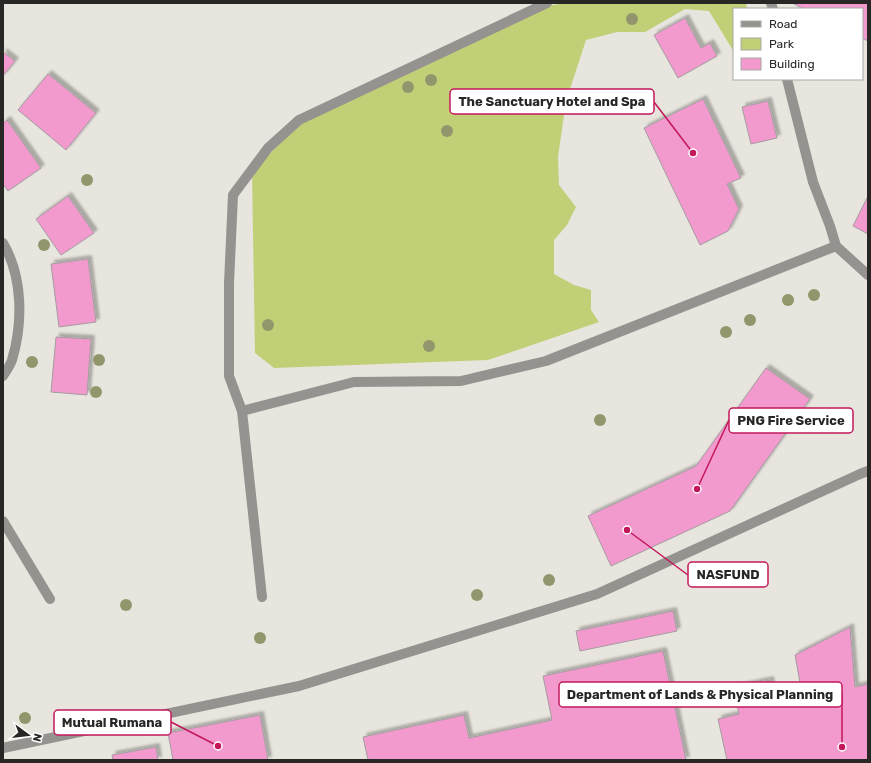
<svg xmlns="http://www.w3.org/2000/svg" width="871" height="763" font-family="Rubik,sans-serif">
  <style>
    .green { fill: #c1d077 }
    .building { fill: #f299cd; stroke: #a49ca0; filter: url(#shadow) }
    .lines { fill: none; stroke-linecap: round; stroke-linejoin: round }
    .minor { stroke: #95928f; stroke-width: 10 }
    .tree { fill: #93966c }
    .leader { fill: none; stroke: #c2185b; stroke-width: 1.5 }
    .callout-dot { fill: #c2185b; stroke: #fff; stroke-width: 1.5 }
    .callout { fill: #fff; stroke: #c2185b; stroke-width: 1.5 }
    .callout-label { font-size: 13px; text-anchor: middle; font-weight: bold; fill: #282725 }
  </style>
  <defs>
    <filter id="shadow"><feDropShadow dx="3.5" dy="-3.5" stdDeviation="1" flood-color="#0004"/></filter>
  </defs>
  <rect width="100%" height="100%" fill="#e7e5dd"/>
  <path class="green" d="M565 3H746L747 9H734V52L709 11 685 9 645 32H617L586 40 566 101 558 157 559 185 576 207 567 225 554 240V274L574 285 591 290V310L599 322 488 360 274 368 255 353 252 172 297 126 547 6Z"/>
  <path class="building" d="M792 3H868V41L862 38V9H804Z
    M685 18 701 48 710 43 717 56 678 78 654 35Z
    M3 52 15 61 3 76Z
    M48 74 96 113 66 150 18 110Z
    M703 99 741 178 727 184 739 209 728 231 700 245 644 128Z
    M768 101 777 138 751 144 742 107Z
    M7 120 41 168 8 191 3 184V123Z
    M68 196 94 233 61 255 36 219Z
    M868 196V234L853 226Z
    M88 259 96 322 59 327 51 264Z
    M56 337 91 339 87 395 51 392Z
    M766 368 810 399 730 511 611 566 588 516 696 466Z
    M673 611 677 631 580 651 576 631Z
    M850 627 855 687 868 684V760H727L718 719 739 714 733 688 770 680 775 706 803 699 795 655Z
    M663 651 686 760H368L363 737 464 715 469 738 552 720 543 676Z
    M260 715 268 760H173L168 733Z
    M156 747 158 760H113L112 755Z"/>
  <g class="lines">
    <path class="minor" d="M771 3 773 9
      M787 79 813 182 830 226 836 246 868 275
      M3 243C23 277 23 323 12 360 10 366 6 371 3 376
      M242 411 354 382 461 381 546 361 836 246
      M3 521 50 599
      M262 597 242 411 229 376V283L233 195 268 148 299 120 547 3
      M3 748 299 686 597 594 860 474 868 471"/>
  </g>
  <g class="tree">
    <circle cx="632" cy="19" r="6"/>
    <circle cx="431" cy="80" r="6"/>
    <circle cx="408" cy="87" r="6"/>
    <circle cx="447" cy="131" r="6"/>
    <circle cx="87" cy="180" r="6"/>
    <circle cx="44" cy="245" r="6"/>
    <circle cx="814" cy="295" r="6"/>
    <circle cx="788" cy="300" r="6"/>
    <circle cx="750" cy="320" r="6"/>
    <circle cx="268" cy="325" r="6"/>
    <circle cx="726" cy="332" r="6"/>
    <circle cx="429" cy="346" r="6"/>
    <circle cx="99" cy="360" r="6"/>
    <circle cx="32" cy="362" r="6"/>
    <circle cx="96" cy="392" r="6"/>
    <circle cx="600" cy="420" r="6"/>
    <circle cx="549" cy="580" r="6"/>
    <circle cx="477" cy="595" r="6"/>
    <circle cx="126" cy="605" r="6"/>
    <circle cx="260" cy="638" r="6"/>
    <circle cx="25" cy="718" r="6"/>
  </g>
  <path class="leader" d="M693 153L654 102M697 489L729 420M627 530L688 575M842 747L842 694M218 746L171 722"/>
  <g class="callout-dot">
    <circle cx="693" cy="153" r="4"/>
    <circle cx="697" cy="489" r="4"/>
    <circle cx="627" cy="530" r="4"/>
    <circle cx="842" cy="747" r="4"/>
    <circle cx="218" cy="746" r="4"/>
  </g>
  <g class="callout">
    <rect x="450" y="89" width="204" height="25" rx="4"/>
    <rect x="729" y="408" width="124" height="25" rx="4"/>
    <rect x="688" y="562" width="80" height="25" rx="4"/>
    <rect x="559" y="682" width="283" height="25" rx="4"/>
    <rect x="54" y="710" width="117" height="25" rx="4"/>
  </g>
  <g class="callout-label">
    <text x="552" y="106">The Sanctuary Hotel and Spa</text>
    <text x="791" y="425">PNG Fire Service</text>
    <text x="728" y="579">NASFUND</text>
    <text x="700" y="699">Department of Lands &amp; Physical Planning</text>
    <text x="112" y="727">Mutual Rumana</text>
  </g>
  <rect width="871" height="763" fill="none" stroke="#282725" stroke-width="8"/>
  <rect x="733" y="8" width="130" height="72" fill="#ffffff" stroke="#a9a9a8"/>
  <rect x="741" y="21" width="20" height="6" fill="#95928f" stroke="#a9a9a8"/>
  <text x="769" y="28" font-size="12" fill="#282725">Road</text>
  <rect x="741" y="38" width="20" height="12" fill="#c1d077" stroke="#a9a9a8"/>
  <text x="769" y="48" font-size="12" fill="#282725">Park</text>
  <rect x="741" y="58" width="20" height="12" fill="#f299cd" stroke="#a9a9a8"/>
  <text x="769" y="68" font-size="12" fill="#282725">Building</text>
  <g transform="translate(28 735) rotate(105)" stroke="#ffffff" stroke-width="3" paint-order="stroke">
  <path d="M0-3L7 15L0 10L-7 15Z" fill="#282725"/>
  <text y="-6" font-size="11" font-weight="bold" text-anchor="middle" fill="#282725">N</text>
  </g>
</svg>
